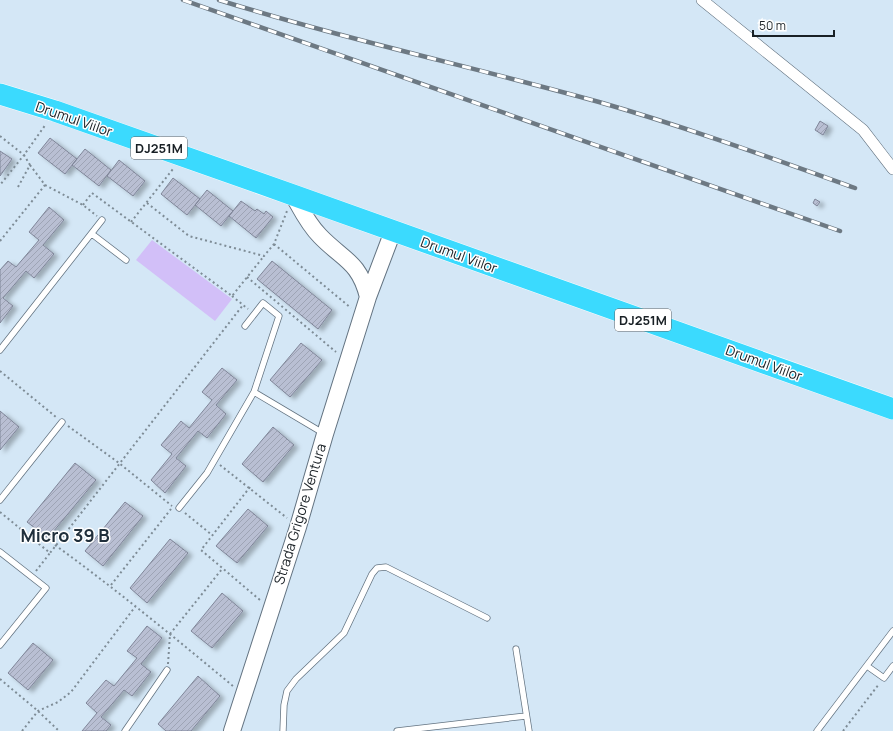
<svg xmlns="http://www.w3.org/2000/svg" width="893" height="731" font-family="Manrope,sans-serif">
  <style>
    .green { fill: #d2bff8 }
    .building { fill: url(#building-hatch); stroke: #7f8598; filter: url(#shadow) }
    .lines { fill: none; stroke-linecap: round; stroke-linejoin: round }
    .lane-casing { stroke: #637381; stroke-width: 7 }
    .street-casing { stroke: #637381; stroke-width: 12 }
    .secondary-casing { stroke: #637381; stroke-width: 18 }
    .highway-casing { stroke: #fff; stroke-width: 22 }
    .path { stroke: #7e8c96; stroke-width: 2; stroke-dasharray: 2 3; stroke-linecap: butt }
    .lane { stroke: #fff; stroke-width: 5.5 }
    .street { stroke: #fff; stroke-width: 11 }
    .secondary { stroke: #fff; stroke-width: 16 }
    .highway { stroke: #3bdafe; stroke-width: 21 }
    .rail-casing { stroke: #6d7983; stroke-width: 4.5 }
    .rail { stroke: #fff; stroke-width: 3; stroke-dasharray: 9; stroke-linecap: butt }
    .labels { text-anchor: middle; stroke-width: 3; stroke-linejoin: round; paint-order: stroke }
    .shield { fill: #fff; stroke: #5e6366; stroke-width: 1 }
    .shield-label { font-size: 13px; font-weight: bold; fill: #192025 }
    .street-label { font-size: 14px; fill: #192025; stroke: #fff }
    .district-label { font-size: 18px; font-weight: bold; fill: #202f3b; stroke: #fff }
  </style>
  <defs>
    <pattern id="building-hatch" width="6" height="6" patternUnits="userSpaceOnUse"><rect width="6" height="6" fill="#b9bfd3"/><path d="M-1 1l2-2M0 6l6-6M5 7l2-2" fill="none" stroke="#9ea4b5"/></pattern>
    <filter id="shadow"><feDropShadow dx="4.5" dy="2.5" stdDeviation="2" flood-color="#0004"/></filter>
  </defs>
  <rect width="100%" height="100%" fill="#d4e7f6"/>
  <path class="green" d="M152 240 232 299 215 321 136 260Z"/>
  <path class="building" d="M820 121 828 126 823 135 815 130Z
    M50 138 77 159 65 174 38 153Z
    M85 149 111 170 99 186 72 165Z
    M0 151 12 159 0 176Z
    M119 160 145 181 133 196 107 176Z
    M173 178 200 199 187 215 161 194Z
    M207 190 233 211 221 226 195 205Z
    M815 199 820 202 817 206 813 203Z
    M241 201 255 211 257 209 264 214 266 211 273 217 256 238 229 216Z
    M49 207 64 220 43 245 54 254 34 278 26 271 3 298 13 306 0 323V270L8 261 16 267 39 240 29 232Z
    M272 261 332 310 318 329 257 279Z
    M301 343 322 360 290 397 270 380Z
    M222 368 237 380 216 405 226 414 207 438 198 431 176 458 186 466 165 493 151 480 172 454 161 445 181 421 189 428 212 400 202 392Z
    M0 411 19 427 0 450Z
    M273 427 294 445 263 482 242 464Z
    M75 463 96 480 48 538 27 522Z
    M125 502 143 516 103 566 85 551Z
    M248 509 268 526 237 563 216 546Z
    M170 539 188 553 147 603 130 588Z
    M222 593 243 611 212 648 191 631Z
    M147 626 162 638 141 664 151 672 132 696 124 690 101 717 111 725 106 731H82L97 713 86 703 106 680 114 686 137 658 127 651Z
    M33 643 53 660 28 690 8 673Z
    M198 676 220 696 191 731H166L158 724Z"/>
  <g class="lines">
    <g class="lane-casing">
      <path id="lane" d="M92 234 126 260
        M245 326 263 303 279 316 254 392 323 433
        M0 350 102 220
        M0 500 62 422
        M179 508 207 473 254 392
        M0 552 46 588 0 645
        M516 649 529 731
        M867 666 884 678 893 666
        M125 731 167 670
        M283 731 284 705 287 691 296 679 344 633 372 574 377 568 386 567 487 618
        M397 731 526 716
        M817 731 893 631"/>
    </g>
    <g class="street-casing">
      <path id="street" d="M702 0 863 130 893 169"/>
    </g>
    <g class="secondary-casing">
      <path id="secondary" d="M293 195C301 209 308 224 320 236 343 260 359 261 368 297
        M232 731 298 527 325 434 368 297 393 231"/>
    </g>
    <g class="highway-casing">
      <path id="highway" d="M0 94 55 111 293 195 893 409"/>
    </g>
    <path class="path" d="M0 136 24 155 0 185
      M30 165 24 155 46 124
      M18 187 30 165 45 185 83 205 97 216
      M147 203 189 236 264 256 274 244 287 211
      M83 205 92 193 232 296 264 256
      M131 222 173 169
      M0 241 45 185
      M274 244 351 308
      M247 277 336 352
      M232 296 248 309
      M0 371 56 417
      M68 426 119 463 172 506
      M220 465 287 518
      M250 487 201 550 260 600
      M0 512 50 553 243 305
      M185 513 212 535
      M55 545C117 590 175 638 233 686
      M36 571 50 553
      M111 585 171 509
      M168 664 170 634 222 569
      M0 679 38 711 59 731
      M22 731 38 711 58 702 71 692 135 607
      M843 731 879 684"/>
    <use href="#lane" class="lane"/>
    <use href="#street" class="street"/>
    <use href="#secondary" class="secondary"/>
    <use href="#highway" class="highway"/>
    <g class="rail-casing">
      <path id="rail" d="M183 0 840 231
        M219 0C344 39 473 67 599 102 686 127 771 158 855 188"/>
    </g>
    <use href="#rail" class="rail"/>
  </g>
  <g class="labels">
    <g class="shield">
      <rect x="131" y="137" width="56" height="22" rx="3"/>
      <rect x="615" y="309" width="56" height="22" rx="3"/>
    </g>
    <g class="shield-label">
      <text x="159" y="153">DJ251M</text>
      <text x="643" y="325">DJ251M</text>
    </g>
    <g class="street-label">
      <text transform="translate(74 119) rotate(19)" y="5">Drumul Viilor</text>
      <text transform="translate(459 255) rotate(20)" y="5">Drumul Viilor</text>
      <text transform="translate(764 363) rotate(20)" y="5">Drumul Viilor</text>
      <text transform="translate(300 514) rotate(-73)" y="5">Strada Grigore Ventura</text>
    </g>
    <g class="district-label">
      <text x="65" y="542">Micro 39 B</text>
    </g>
  </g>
  <path d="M753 30v6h81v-6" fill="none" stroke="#192025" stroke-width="2"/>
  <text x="759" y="30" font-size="12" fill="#192025" stroke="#ffffff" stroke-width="3" paint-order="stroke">50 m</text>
</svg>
